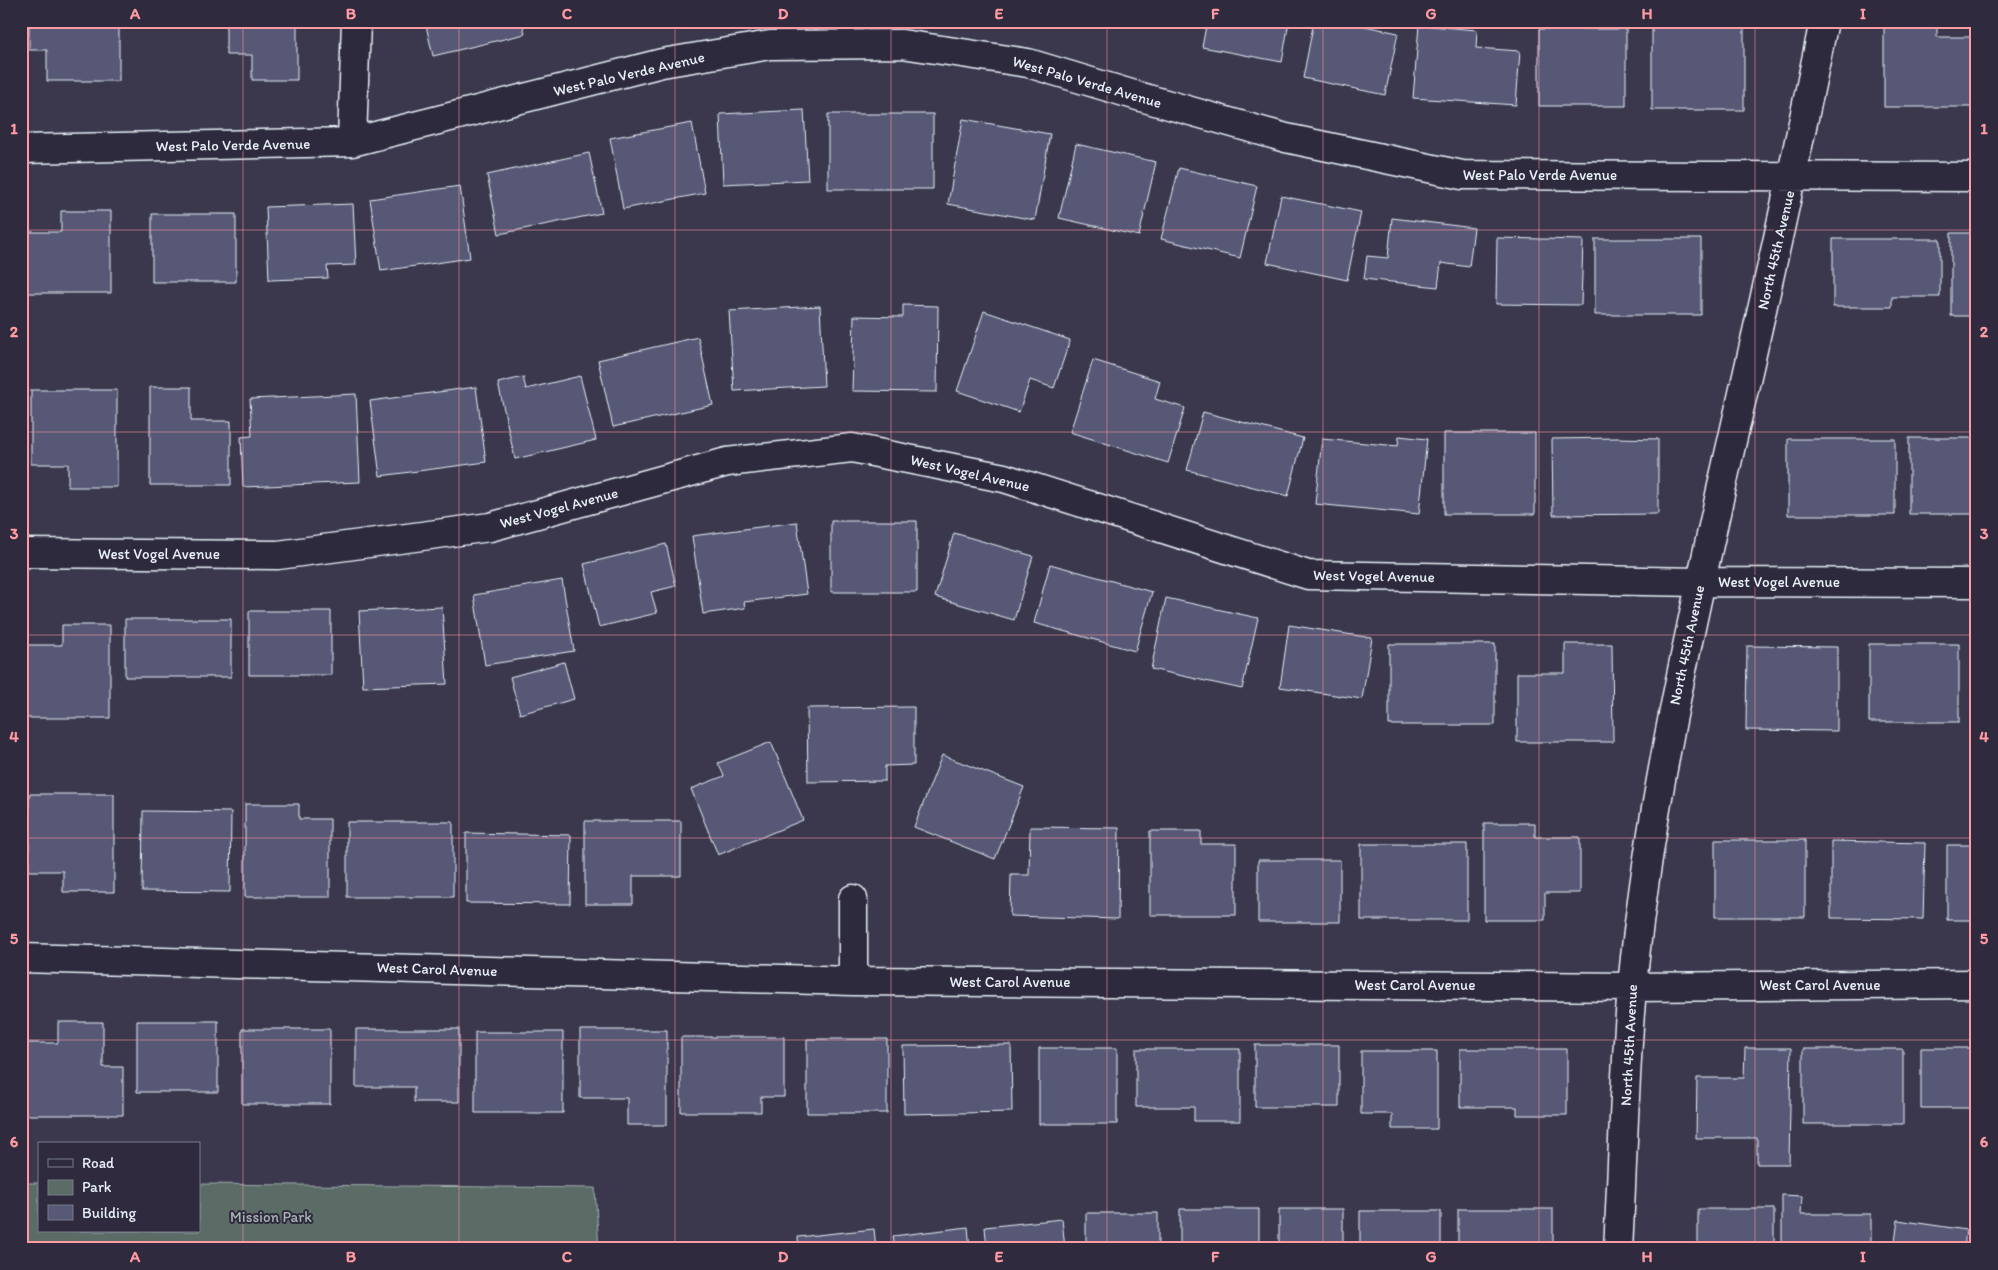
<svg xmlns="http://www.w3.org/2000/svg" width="1998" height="1270" font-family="Itim,sans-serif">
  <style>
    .green { fill: #5a6c65; stroke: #a1aeae }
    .building { fill: #575976; stroke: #e8f1f8 }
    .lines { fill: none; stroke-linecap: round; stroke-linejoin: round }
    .street-casing { stroke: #e8f1f8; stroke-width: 31 }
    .street { stroke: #2f2a3d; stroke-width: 28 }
    .grid { fill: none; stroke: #ff9aa2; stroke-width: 1; stroke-opacity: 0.55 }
    .labels { text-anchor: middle; stroke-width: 4; stroke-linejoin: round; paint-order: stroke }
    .street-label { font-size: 15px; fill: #e8f1f8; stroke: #2f2a3d }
    .park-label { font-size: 15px; fill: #a8b5b6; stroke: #2f2a3d }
    .neatline { fill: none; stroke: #ff9aa2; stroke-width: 2 }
    .grid-label { font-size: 16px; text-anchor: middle; font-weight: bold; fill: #ff9aa2 }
  </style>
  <rect width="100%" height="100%" fill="#3b384e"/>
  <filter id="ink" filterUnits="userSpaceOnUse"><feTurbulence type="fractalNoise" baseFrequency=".02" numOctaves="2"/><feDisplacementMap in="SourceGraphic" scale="10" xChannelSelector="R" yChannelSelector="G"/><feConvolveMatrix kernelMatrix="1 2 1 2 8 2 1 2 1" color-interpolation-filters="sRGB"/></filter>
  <g filter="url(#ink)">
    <path class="green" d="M21 1183H39V1231H199V1184L595 1188 599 1249H21Z"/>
    <path class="building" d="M29 21H119V81H47V50H29Z
      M226 21H297V80H252V55H226Z
      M425 21H522L525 34 433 56Z
      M1159 21H1185L1184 27Z
      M1207 21H1289L1282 62 1202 47Z
      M1314 21H1341L1398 33 1385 95 1303 78Z
      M1652 21H1744V110H1652Z
      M1884 21H1937V37H1973V107H1884Z
      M1419 25 1477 30 1476 48 1520 51 1516 105 1413 98Z
      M1539 29H1626V106H1539Z
      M804 110 808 180 723 184 720 114Z
      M828 114H933V189H828Z
      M963 119 1050 134 1035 220 948 204Z
      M692 123 705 193 623 209 610 138Z
      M1076 144 1156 162 1139 236 1059 218Z
      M589 153 602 213 499 234 487 175Z
      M1179 168 1257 186 1240 258 1161 239Z
      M460 186 470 258 381 271 370 199Z
      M1281 196 1361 212 1347 280 1267 263Z
      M353 204 356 265 327 266 328 278 269 280 266 207Z
      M61 211H111V293H25V232H61Z
      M152 214H236V282H152Z
      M1392 218 1474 228 1469 267 1441 263 1438 287 1364 279 1367 256 1388 258Z
      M1951 233H1977V316H1951Z
      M1497 238 1583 240 1581 305 1496 304Z
      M1595 239H1701V315H1595Z
      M1833 239H1940V297H1892V307H1833Z
      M903 305 938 306 937 392 852 391 854 316 903 317Z
      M820 306 824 386 734 391 729 311Z
      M984 311 1070 340 1054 388 1030 380 1019 412 957 391Z
      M698 337 713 405 613 427 598 360Z
      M1093 360 1160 381 1155 399 1185 408 1168 463 1070 432Z
      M580 376 596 440 515 459 498 383 523 377 526 389Z
      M150 387H191V421H231V485H150Z
      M476 387 486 462 380 476 370 401Z
      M31 390H117V487H68V464H31Z
      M356 394 360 482 243 487 241 437 252 436 250 399Z
      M1203 412 1303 438 1288 496 1187 470Z
      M1444 433H1535V514H1444Z
      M1399 436 1427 439 1419 514 1315 504 1322 439 1398 446Z
      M1617 438 1658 439V514L1553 515 1552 439Z
      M1909 438H1977V514H1909Z
      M1788 439H1895V515H1788Z
      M831 521H917V592H831Z
      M797 522 807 594 744 602 745 608 703 614 692 536Z
      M954 533 1033 556 1014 620 935 597Z
      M666 544 676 586 651 592 657 613 599 627 584 564Z
      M1050 564 1152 592 1135 651 1034 623Z
      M562 580 574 651 485 665 474 595Z
      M1166 598 1258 618 1242 689 1151 669Z
      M442 607 447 684 363 687 359 611Z
      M249 611H331V675H249Z
      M125 619H231V677H125Z
      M62 625H110V718H25V645H62Z
      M1289 625 1372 638 1362 699 1280 687Z
      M1389 644H1495V725H1389Z
      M1565 644H1612L1613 742H1517V673H1565Z
      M1869 644H1959V722H1869Z
      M1747 646 1837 647V731L1746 730Z
      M564 662 574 699 520 714 510 677Z
      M914 707V765L885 766V781L808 782 807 708Z
      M771 742 803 820 718 855 691 789 724 776 718 763Z
      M942 755 1024 787 995 859 914 827Z
      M29 794H114V892H63V871H29Z
      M245 804H299V819H330V897H245Z
      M143 811 231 812 230 892 142 891Z
      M585 821H681V876H633V904H585Z
      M347 822H453V897H347Z
      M1484 823H1535V837H1580V893H1545V920H1484Z
      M1030 827 1119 828 1118 919 1010 916 1011 875H1029Z
      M1150 831H1201V844H1236V915H1150Z
      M466 833 571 835 570 904 466 903Z
      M1715 840H1805V917H1715Z
      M1831 841 1925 843 1923 919 1831 918Z
      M1361 844H1467V920H1361Z
      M1947 845H1977V920H1947Z
      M1258 860H1340V922H1258Z
      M137 1021H218V1092H137Z
      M58 1022H103V1067H123V1115H21V1043H58Z
      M242 1029H330V1104H242Z
      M356 1029H459V1102H414V1087H356Z
      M580 1030H667V1125H627V1098H580Z
      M475 1032H563V1113H475Z
      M681 1037H784V1097H761V1112H681Z
      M807 1039H887V1113H807Z
      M1011 1045 1012 1112 904 1114 903 1046Z
      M1255 1045H1339V1107H1255Z
      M1039 1048H1117V1124H1039Z
      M1745 1048H1791L1789 1164H1757V1138H1696L1697 1078H1744Z
      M1921 1048H1977V1108H1921Z
      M1136 1049H1240V1121H1194V1107H1136Z
      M1460 1049H1567V1115H1517V1107H1460Z
      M1803 1049H1903V1124H1803Z
      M1361 1051H1437V1129H1392V1114H1361Z
      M1782 1195 1802 1196 1801 1214H1871V1249H1782Z
      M1180 1209H1259V1249H1180Z
      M1279 1209H1343V1249H1279Z
      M1458 1209H1553V1249H1458Z
      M1698 1209H1774V1249H1698Z
      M1360 1211H1441V1249H1360Z
      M1086 1213H1158V1249H1086Z
      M1062 1219 1065 1249H987L985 1227Z
      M1898 1220 1966 1230 1964 1249H1894Z
      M968 1227 970 1249H895L893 1236Z
      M874 1229 876 1249H799L798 1237Z
      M781 1246V1249H755Z"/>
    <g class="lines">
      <g class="street-casing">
        <path id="street" d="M352 142 356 21
          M21 149 352 142 662 63 770 45 902 44 1028 63 1141 97 1286 138 1462 175 1977 177
          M21 553 278 555 490 527 727 462 852 448 1004 478 1308 575 1700 582 1977 583
          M21 958 853 981 1632 987 1977 984
          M853 981V899
          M1618 1249C1624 1141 1625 1031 1639 923 1659 764 1695 607 1730 450 1763 307 1795 165 1824 21"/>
      </g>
      <use href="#street" class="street"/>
    </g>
  </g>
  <path class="grid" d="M243 21V1249M459 21V1249M675 21V1249M891 21V1249M1107 21V1249M1323 21V1249M1539 21V1249M1755 21V1249M21 230H1977M21 432H1977M21 635H1977M21 838H1977M21 1040H1977"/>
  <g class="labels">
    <g class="street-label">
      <text transform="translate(629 74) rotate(-13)" y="5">West Palo Verde Avenue</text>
      <text transform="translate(1087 82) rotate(16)" y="5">West Palo Verde Avenue</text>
      <text transform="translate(233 145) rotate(-1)" y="5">West Palo Verde Avenue</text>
      <text x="1540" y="180">West Palo Verde Avenue</text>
      <text transform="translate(1776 250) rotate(-77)" y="5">North 45th Avenue</text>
      <text transform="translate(970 473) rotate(13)" y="5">West Vogel Avenue</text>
      <text transform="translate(559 508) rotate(-15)" y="5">West Vogel Avenue</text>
      <text x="159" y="559">West Vogel Avenue</text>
      <text transform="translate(1374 576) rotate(1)" y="5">West Vogel Avenue</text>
      <text x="1779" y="587">West Vogel Avenue</text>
      <text transform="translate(1687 645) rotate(-78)" y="5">North 45th Avenue</text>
      <text transform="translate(437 969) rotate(2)" y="5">West Carol Avenue</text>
      <text x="1010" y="987">West Carol Avenue</text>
      <text x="1415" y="990">West Carol Avenue</text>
      <text x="1820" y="990">West Carol Avenue</text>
      <text transform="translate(1629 1045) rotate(-87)" y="5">North 45th Avenue</text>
    </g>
    <g class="park-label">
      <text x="271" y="1222">Mission Park</text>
    </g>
  </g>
  <rect width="1998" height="1270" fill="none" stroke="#2f2a3d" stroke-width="55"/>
  <rect x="38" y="1142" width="162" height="90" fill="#2f2a3d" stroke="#797a88"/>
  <rect x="48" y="1159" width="25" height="8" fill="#2f2a3d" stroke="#797a88"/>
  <text x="82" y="1168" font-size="15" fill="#e8f1f8">Road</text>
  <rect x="48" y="1180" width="25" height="15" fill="#5a6c65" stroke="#797a88"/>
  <text x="82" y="1192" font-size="15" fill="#e8f1f8">Park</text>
  <rect x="48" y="1205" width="25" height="15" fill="#575976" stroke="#797a88"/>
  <text x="82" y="1218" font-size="15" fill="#e8f1f8">Building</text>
  <rect x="28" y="28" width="1942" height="1214" class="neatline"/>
  <g class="grid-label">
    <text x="135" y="19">A</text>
    <text x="351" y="19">B</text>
    <text x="567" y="19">C</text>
    <text x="783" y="19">D</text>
    <text x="999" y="19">E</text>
    <text x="1215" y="19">F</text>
    <text x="1431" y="19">G</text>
    <text x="1647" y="19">H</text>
    <text x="1863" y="19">I</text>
    <text x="14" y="134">1</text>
    <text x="1984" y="134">1</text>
    <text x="14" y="337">2</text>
    <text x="1984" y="337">2</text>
    <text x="14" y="539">3</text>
    <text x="1984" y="539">3</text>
    <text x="14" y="742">4</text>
    <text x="1984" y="742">4</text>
    <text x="14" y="944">5</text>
    <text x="1984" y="944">5</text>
    <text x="14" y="1147">6</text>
    <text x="1984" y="1147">6</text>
    <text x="135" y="1262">A</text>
    <text x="351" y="1262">B</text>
    <text x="567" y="1262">C</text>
    <text x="783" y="1262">D</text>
    <text x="999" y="1262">E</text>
    <text x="1215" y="1262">F</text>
    <text x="1431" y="1262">G</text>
    <text x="1647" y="1262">H</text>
    <text x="1863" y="1262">I</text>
  </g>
</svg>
